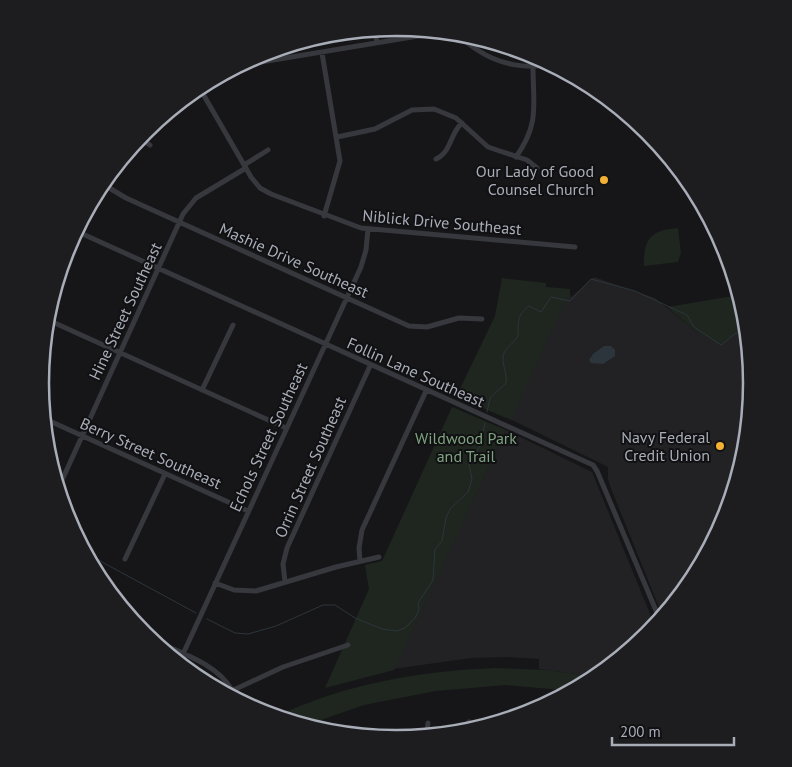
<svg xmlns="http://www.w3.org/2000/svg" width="792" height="767" font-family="'PT Sans',sans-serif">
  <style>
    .built { fill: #222225 }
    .green { fill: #1e261f }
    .water { fill: #2c353c }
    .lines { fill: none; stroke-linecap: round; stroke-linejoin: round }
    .stream { stroke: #2c353c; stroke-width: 1 }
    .minor { stroke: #37383d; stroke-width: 5 }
    .poi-dot { fill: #f2b134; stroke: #111113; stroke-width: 2 }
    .labels { text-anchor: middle; stroke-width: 4; stroke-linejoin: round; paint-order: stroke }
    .poi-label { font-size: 16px; fill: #a8adb8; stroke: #111113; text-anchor: end }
    .street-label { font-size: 16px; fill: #a8adb8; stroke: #111113 }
    .park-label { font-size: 16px; fill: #7fa381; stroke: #111113 }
    .rim { fill: none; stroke: #a8adb8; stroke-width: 2.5 }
  </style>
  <rect width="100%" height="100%" fill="#161618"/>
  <path class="built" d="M594 277 655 298 697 332 742 333 750 366 752 384 745 453 725 520 692 582 663 617 612 491 608 479V467L510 419 566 298 570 294 571 297Z
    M506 430 592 472 655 626 648 635 597 677 539 669V659L506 657 471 658 393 669Z"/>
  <path class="green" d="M678 228 681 253 678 262 644 266C643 238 652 230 678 228Z
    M502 278 546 283V287L570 289V295L566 299 511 420 456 397 495 316Z
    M739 295 745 314 747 332 736 334 721 344 697 332 667 307Z
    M452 407 506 430 394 670 325 688 369 589 365 565 382 561Z
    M495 668 547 670 597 677 573 691 506 685 436 691 364 705 304 726 275 717C344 684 420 671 495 668Z"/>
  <path class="water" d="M604 346H611L615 350V356L603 364 591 363 589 360 593 354Z"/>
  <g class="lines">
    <path class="stream" d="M487 412 490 398 506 383C508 373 499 359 505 351 509 346 514 342 518 336 518 322 517 315 529 306L541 312 551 297 570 301 591 279 635 291 687 315 694 327 721 345 736 333 747 332
      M82 548 102 562 196 613
      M207 619 235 633 248 634 276 626 323 605H335L355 618 382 629 397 631 405 628 415 618 419 610 418 603 433 580 435 549 442 541 446 518 450 509 468 492 472 479 469 464 480 446 485 423"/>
    <path class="minor" d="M375 30 377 43
      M322 53 340 161 324 216
      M238 66 442 32C457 33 467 43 479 51 499 64 527 70 550 64
      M199 87 251 177 260 188 271 194 361 228 575 247
      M337 137 375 129 412 110 434 109 456 118 488 147 527 160 537 168
      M139 138 150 145
      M516 157C540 123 533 105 533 66
      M436 159C451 153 450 133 462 123
      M244 165 268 150
      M104 181 111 189 126 198 409 326 427 327 459 318 482 319
      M97 191 107 185
      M76 231 593 465 597 471 660 620
      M65 255 76 231
      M46 319 286 428
      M202 390 233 325
      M43 418 248 511
      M58 489 183 214 196 198 246 168
      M125 559 165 474
      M360 561 359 548 362 530 426 391
      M285 582 283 564 287 548 370 366
      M215 583 234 590 256 591 336 567 379 557
      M148 638C175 651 216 662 232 690
      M183 654 361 267 366 250 368 229
      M225 694 283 667 348 645
      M512 715 522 716
      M469 722 476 729
      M390 737 391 739
      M426 737 428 723"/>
  </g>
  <g class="poi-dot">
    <circle cx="604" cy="180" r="5"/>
    <circle cx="720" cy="446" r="5"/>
  </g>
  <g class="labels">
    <g class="poi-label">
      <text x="594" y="177">Our Lady of Good<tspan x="594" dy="18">Counsel Church</tspan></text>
      <text x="710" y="443">Navy Federal<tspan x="710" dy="18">Credit Union</tspan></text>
    </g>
    <g class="street-label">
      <text transform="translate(442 222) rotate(5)" y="6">Niblick Drive Southeast</text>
      <text transform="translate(294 260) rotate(24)" y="6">Mashie Drive Southeast</text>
      <text transform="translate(125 311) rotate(-65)" y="6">Hine Street Southeast</text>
      <text transform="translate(416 372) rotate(24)" y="6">Follin Lane Southeast</text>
      <text transform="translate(268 437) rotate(-65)" y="6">Echols Street Southeast</text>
      <text transform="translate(151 453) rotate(24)" y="6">Berry Street Southeast</text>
      <text transform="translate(310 467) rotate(-66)" y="6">Orrin Street Southeast</text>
    </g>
    <g class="park-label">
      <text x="466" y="444">Wildwood Park<tspan x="466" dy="18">and Trail</tspan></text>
    </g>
  </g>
  <path d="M0 0H792V767H0ZM49 383a347 347 0 1 1 694 0a347 347 0 1 1-694 0Z" fill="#1d1d20" fill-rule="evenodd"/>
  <path class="rim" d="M49 383a347 347 0 1 1 694 0a347 347 0 1 1-694 0Z"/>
  <path d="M612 737v8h122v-8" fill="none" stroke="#a8adb8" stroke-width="2.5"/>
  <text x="620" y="737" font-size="15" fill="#a8adb8" stroke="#111113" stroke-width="4" paint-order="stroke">200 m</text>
</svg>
